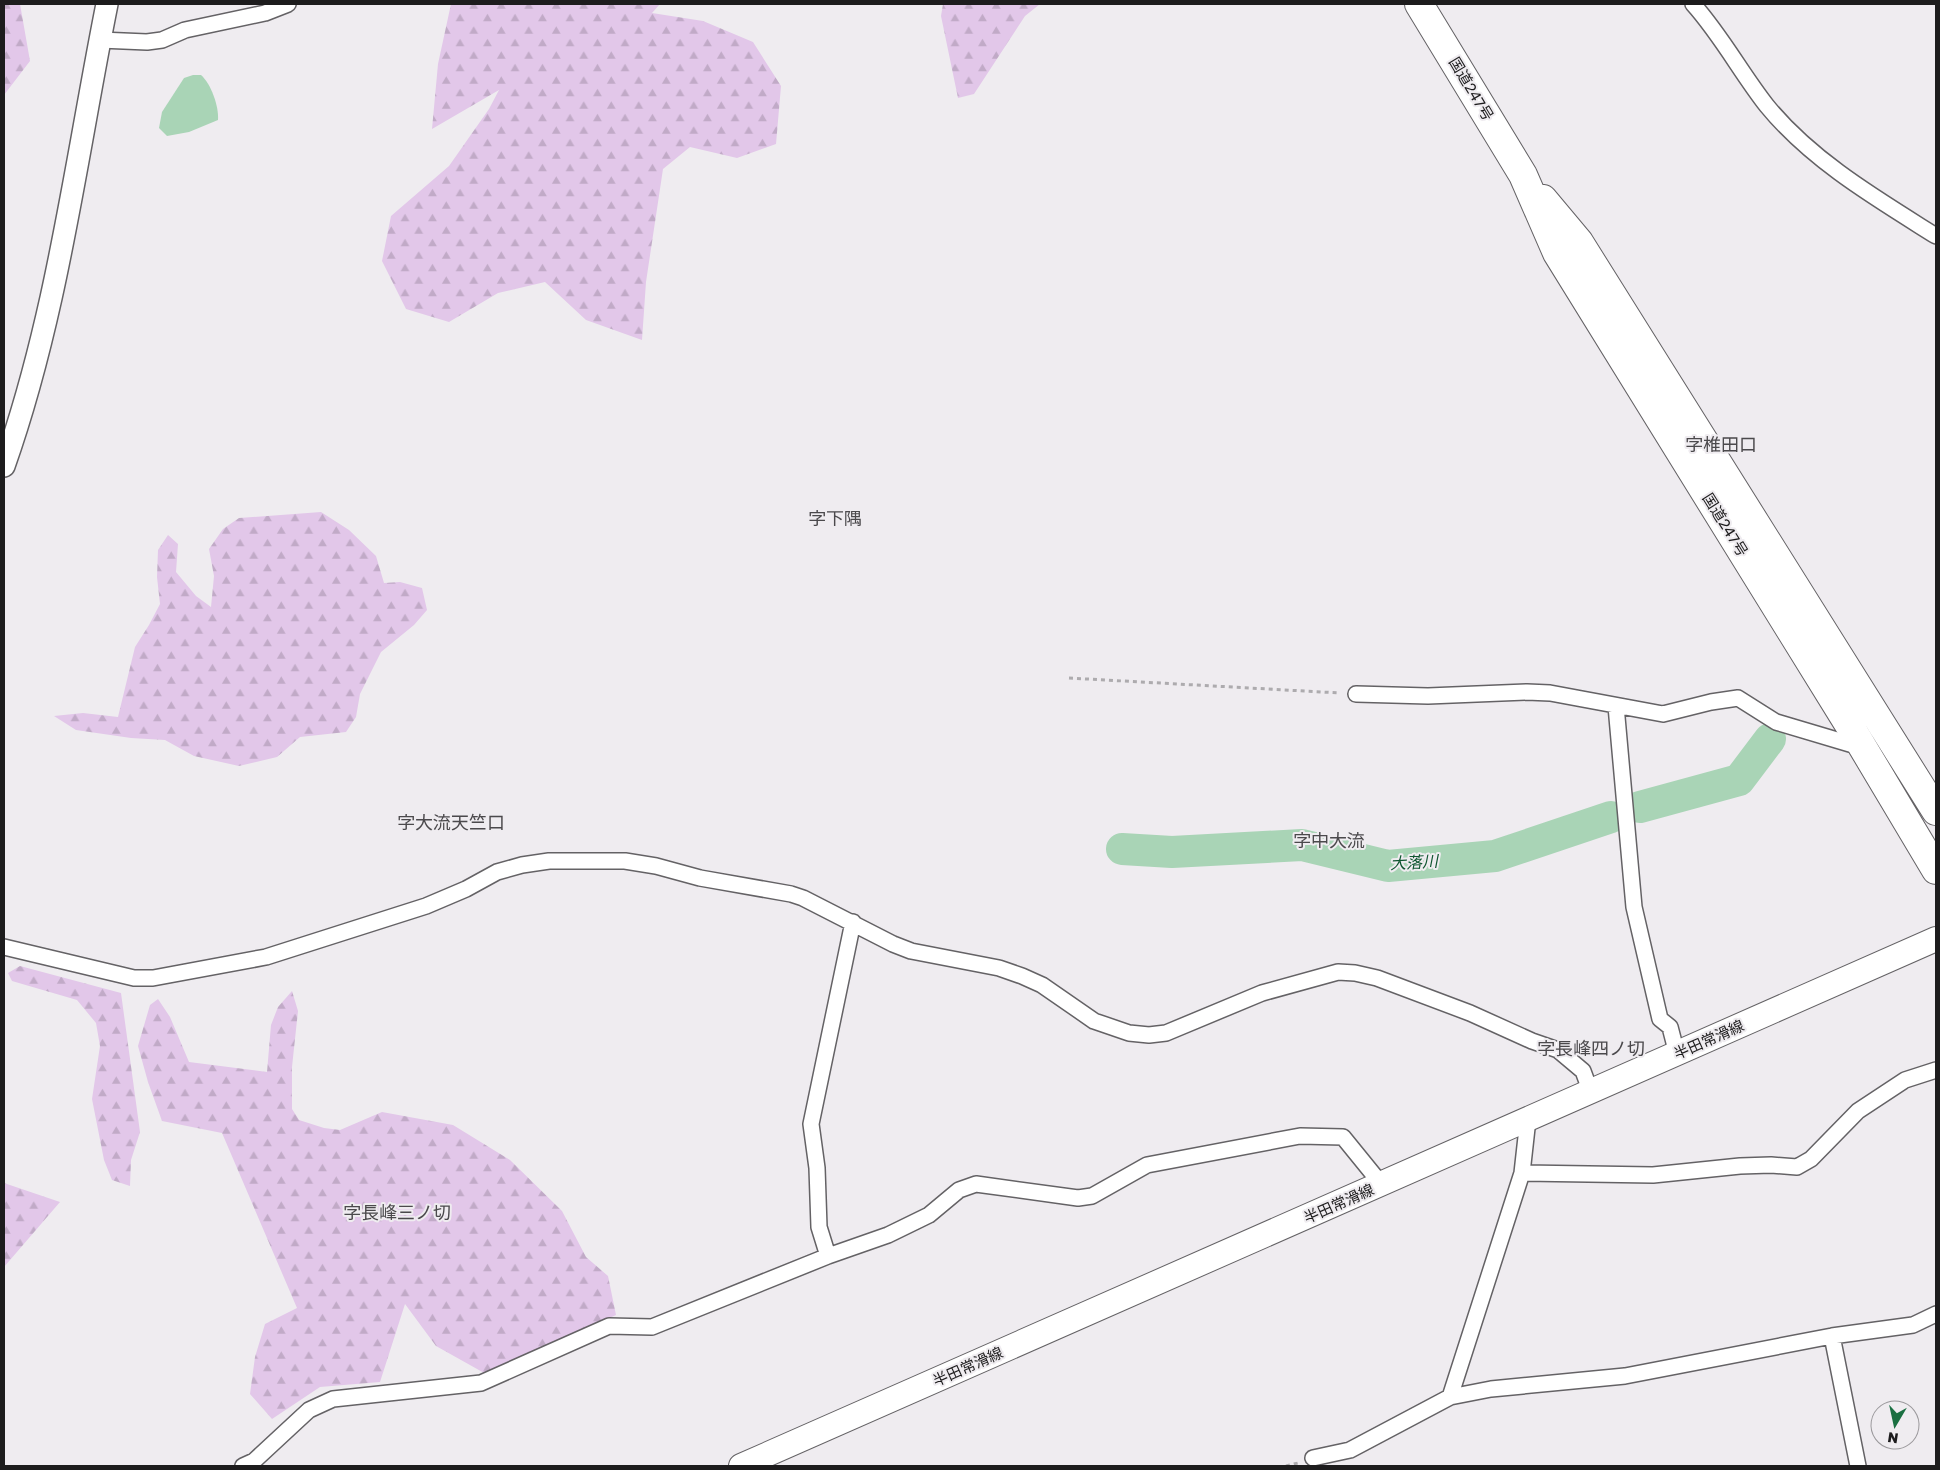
<svg xmlns="http://www.w3.org/2000/svg" width="1940" height="1470" font-family="'Golos Text','Noto Sans JP',sans-serif">
  <style>
    .forest { fill: url(#forest-firs) }
    .water { fill: #a9d4b6 }
    .lines { fill: none; stroke-linecap: round; stroke-linejoin: round }
    .river { stroke: #a9d4b6; stroke-width: 32 }
    .street-casing { stroke: #646265; stroke-width: 18 }
    .secondary-casing { stroke: #646265; stroke-width: 24 }
    .primary-casing { stroke: #646265; stroke-width: 26 }
    .highway-casing { stroke: #646265; stroke-width: 30 }
    .path { stroke: #adabae; stroke-width: 3; stroke-dasharray: 4 4; stroke-linecap: butt }
    .street { stroke: #fff; stroke-width: 15 }
    .secondary { stroke: #fff; stroke-width: 21 }
    .primary { stroke: #fff; stroke-width: 24 }
    .highway { stroke: #fff; stroke-width: 28 }
    .labels { text-anchor: middle; stroke-width: 4; stroke-linejoin: round; paint-order: stroke }
    .street-label { font-size: 15px; fill: #1d1c1d; stroke: #efecf0 }
    .water-label { font-size: 16px; font-style: italic; fill: #0f5530; stroke: #efecf0 }
    .quarter-label { font-size: 18px; fill: #4b494c; stroke: #efecf0 }
  </style>
  <defs>
    <pattern id="forest-firs" width="22" height="20" patternUnits="userSpaceOnUse" patternTransform="scale(1.25)"><rect width="22" height="20" fill="#e2c7e9"/><path d="M5 1l3.5 6h-7zM16 11l3.5 6h-7z" fill="#c1aac7"/></pattern>
  </defs>
  <rect width="100%" height="100%" fill="#efecf0"/>
  <path class="forest" d="M4 4H20L30 61 4 95Z
    M451 4H660L652 13 703 21 753 42 781 86 776 144 737 158 690 147 663 169 646 282 642 340 586 320 545 282 498 293 449 322 406 309 382 261 391 216 449 166 489 109 499 90 432 129 438 64Z
    M943 4H1040L1025 16 974 94 958 98 941 16Z
    M321 512 349 530 376 556 384 583 400 582 422 588 427 610 414 625 381 652 360 694 356 717 346 732 300 737 277 757 239 766 194 756 165 740 131 738 76 730 54 716 83 713 118 717 135 647 149 625 160 604 157 577 158 550 168 535 178 544 176 572 196 596 211 607 214 576 209 549 223 529 239 518Z
    M20 966 121 993 140 1132 131 1160 130 1186 112 1180 104 1160 92 1099 100 1046 96 1023 77 1000 12 981 8 973Z
    M292 991 298 1011 292 1067V1109L299 1120 324 1128 340 1130 382 1112 453 1125 510 1160 562 1211 586 1257 608 1276 616 1315 486 1374 436 1346 405 1304 380 1382 320 1387 272 1419 250 1394 255 1357 265 1324 297 1308 222 1133 162 1121 148 1082 138 1046 150 1005 158 999 170 1017 189 1062 267 1072 271 1025 278 1007Z
    M4 1183 60 1202 4 1267Z"/>
  <path class="water" d="M193 75H201C211 84 219 106 218 120L189 132 167 136 159 128 162 112 184 78Z"/>
  <g class="lines">
    <path class="river" d="M1640 807 1739 780 1770 739
      M1122 849 1172 852 1302 845 1388 866 1495 856 1611 817"/>
    <g class="street-casing">
      <path id="street" d="M1693 4C1721 35 1741 73 1767 106 1812 161 1877 199 1936 236
        M100 40 147 42 162 40 185 30 265 13 288 4
        M1356 694 1428 696 1527 692 1550 693 1663 714 1711 702 1738 698 1776 722 1850 744 1859 741
        M1616 706 1634 907 1660 1019 1670 1027 1677 1054
        M4 947 134 978H153L266 957 426 906 466 889 497 872 522 865 549 861H625L656 866 700 878 791 894 803 898 893 944 911 951 999 968 1022 976 1042 985 1094 1021 1129 1033 1149 1035 1166 1033 1262 993 1338 972 1355 973 1377 978 1470 1013 1532 1041 1558 1050 1583 1071 1590 1090
        M1522 1173 1653 1175 1740 1166 1771 1165 1797 1167 1811 1159 1858 1111 1905 1080 1936 1070
        M828 1256 819 1227 817 1168 811 1124 853 922
        M1832 1336 1858 1466
        M1450 1397 1522 1173 1528 1119
        M1313 1458 1350 1450 1450 1397 1491 1389 1625 1376 1832 1336 1913 1325 1936 1314
        M243 1466 254 1461 309 1410 333 1399 481 1383 609 1326 652 1327 828 1256 888 1235 929 1215 959 1190 976 1184 1078 1198 1092 1196 1147 1165 1300 1136 1343 1137 1382 1185"/>
    </g>
    <g class="secondary-casing">
      <path id="secondary" d="M4 466C57 316 76 159 107 4"/>
    </g>
    <g class="primary-casing">
      <path id="primary" d="M741 1466 1936 939"/>
    </g>
    <g class="highway-casing">
      <path id="highway" d="M1419 4 1523 175 1557 253 1859 741 1936 870
        M1543 199 1579 242 1936 811"/>
    </g>
    <path class="path" d="M1069 678 1340 693
      M1286 1466 1298 1463"/>
    <use href="#street" class="street"/>
    <use href="#secondary" class="secondary"/>
    <use href="#primary" class="primary"/>
    <use href="#highway" class="highway"/>
  </g>
  <g class="labels">
    <g class="street-label">
      <text transform="translate(1471 89) rotate(59)" y="5">国道247号</text>
      <text transform="translate(1725 525) rotate(58)" y="5">国道247号</text>
      <text transform="translate(1709 1040) rotate(-24)" y="5">半田常滑線</text>
      <text transform="translate(1339 1204) rotate(-24)" y="5">半田常滑線</text>
      <text transform="translate(968 1367) rotate(-24)" y="5">半田常滑線</text>
    </g>
    <g class="water-label">
      <text transform="translate(1414 862) rotate(-3)" y="6">大落川</text>
    </g>
    <g class="quarter-label">
      <text x="1721" y="451">字椎田口</text>
      <text x="835" y="525">字下隅</text>
      <text x="451" y="829">字大流天竺口</text>
      <text x="1329" y="847">字中大流</text>
      <text x="1591" y="1055">字長峰四ノ切</text>
      <text x="397" y="1219">字長峰三ノ切</text>
    </g>
  </g>
  <rect width="1940" height="1470" fill="none" stroke="#1d1c1d" stroke-width="10"/>
  <g transform="translate(1895 1425) rotate(189)"><circle r="24" fill="#efecf0" stroke="#9b999c"/>
  <path d="M0-4L9 19L0 12L-9 19Z" fill="#1a6f41"/>
  <text y="-8" font-size="14" font-weight="bold" text-anchor="middle" fill="#1d1c1d">N</text>
  </g>
</svg>
